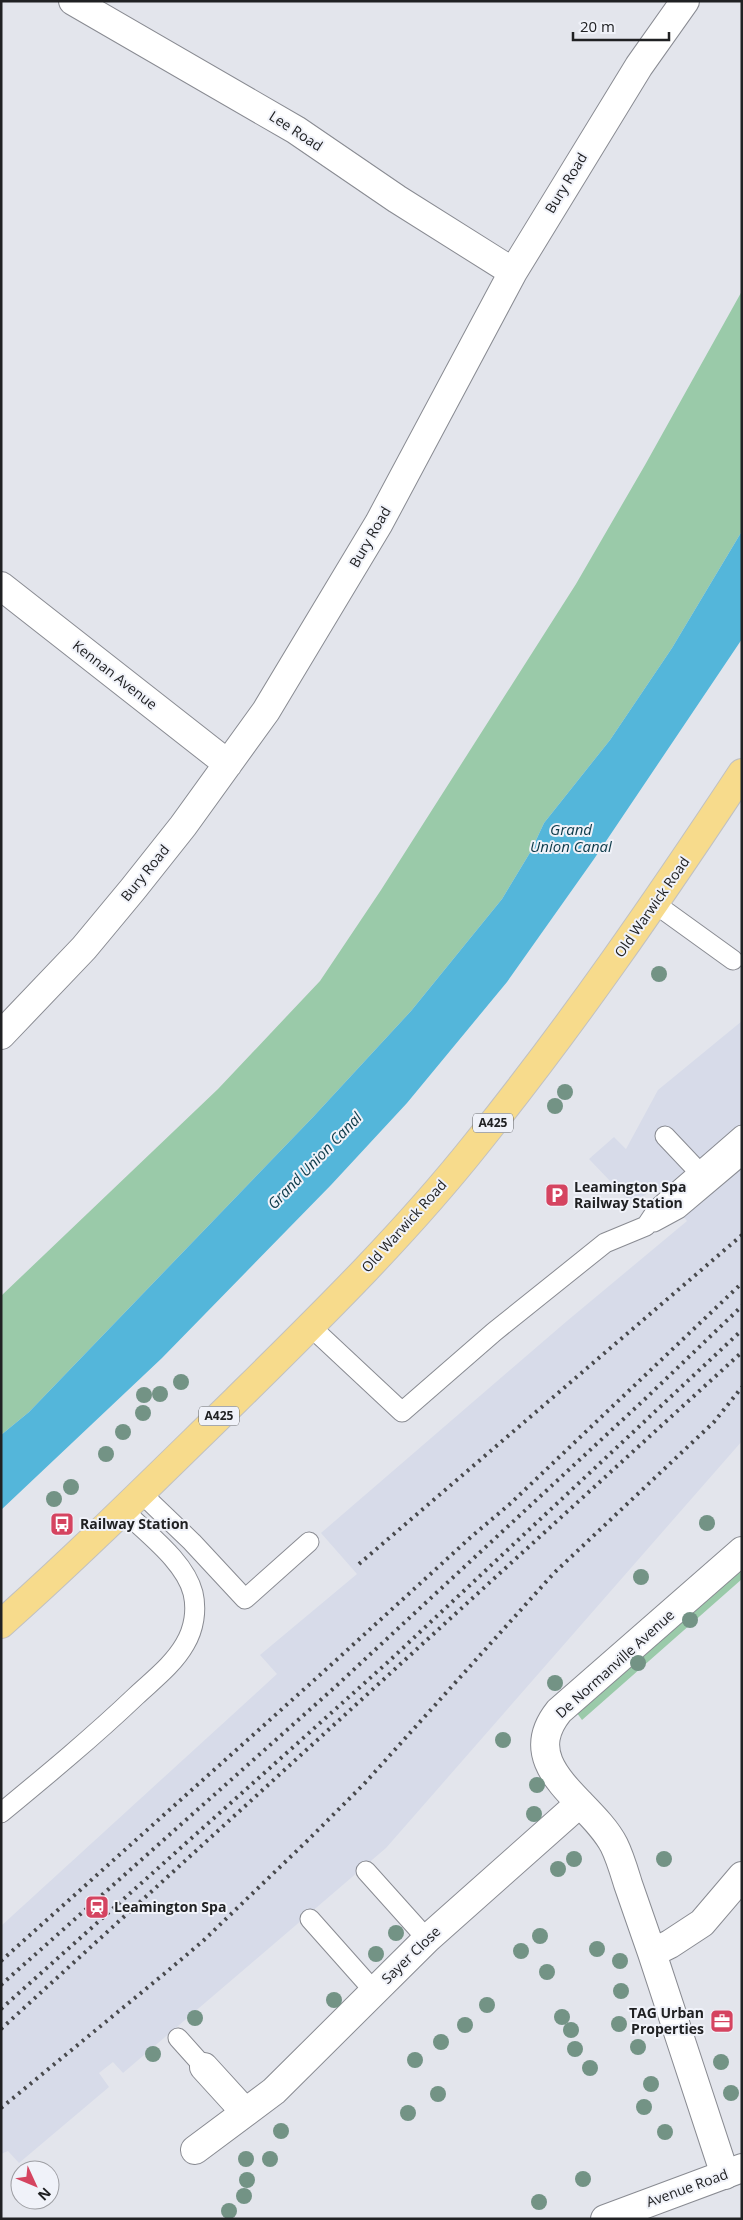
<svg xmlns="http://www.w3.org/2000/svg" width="743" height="2220" font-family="'Open Sans',sans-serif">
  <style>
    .built { fill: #d7dbe9 }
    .green { fill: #9acaa9 }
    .water { fill: #54b6da }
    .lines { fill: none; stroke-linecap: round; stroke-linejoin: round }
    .lane-casing { stroke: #898b92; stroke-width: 21 }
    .street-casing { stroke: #898b92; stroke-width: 30 }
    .secondary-casing { stroke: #898b92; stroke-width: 30 }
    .primary-casing { stroke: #c1c1c1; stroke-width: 30 }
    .lane { stroke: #fff; stroke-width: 19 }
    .street { stroke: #fff; stroke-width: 28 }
    .secondary { stroke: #fff; stroke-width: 28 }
    .primary { stroke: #f7db8c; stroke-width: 28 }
    .rail { stroke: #48494c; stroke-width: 4; stroke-dasharray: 2.5 5; stroke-linecap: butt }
    .tree { fill: #739385 }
    .labels { text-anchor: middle; stroke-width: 4; stroke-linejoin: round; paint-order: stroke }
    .shield { fill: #f0f2f9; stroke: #5e6063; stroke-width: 1 }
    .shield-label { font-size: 12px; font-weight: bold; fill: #202123 }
    .street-label { font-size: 14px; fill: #202123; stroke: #f0f2f9 }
    .poi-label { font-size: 14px; font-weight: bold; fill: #202123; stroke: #f0f2f9; text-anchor: start }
    .water-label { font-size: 15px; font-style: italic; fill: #0c3a49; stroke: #f0f2f9 }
  </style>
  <rect width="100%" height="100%" fill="#e3e5ec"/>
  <path class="built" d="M742 1021V1441L386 1848 123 2073 113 2062 99 2073 109 2087 19 2163 8 2151 1 2154V1926L277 1674 260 1655 357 1574 321 1533 567 1321 687 1221 657 1185 633 1205 589 1159 614 1137 626 1149 658 1090Z"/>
  <path class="green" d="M742 291V531L672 648 610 740 544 823 531 851 502 899 411 1011 314 1116 29 1412 1 1435V1296L218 1089 320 981 381 890 576 584 645 465Z
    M742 1568V1579L582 1720 577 1713Z"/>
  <path class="water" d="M742 531V639L594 859 507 982 407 1103 331 1185 162 1358 1 1510V1435L29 1412 314 1116 411 1011 502 899 531 851 544 823 610 740 672 648Z"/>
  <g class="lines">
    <g class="lane-casing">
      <path id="lane" d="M654 903 733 960
        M665 1136 699 1172
        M654 1222 678 1209 742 1155
        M310 1326 402 1412 494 1332 605 1243 646 1226 658 1208 742 1135
        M141 1493 192 1542 245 1599 309 1542
        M1 1813C47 1775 93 1737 136 1696 153 1680 173 1665 185 1644 194 1629 197 1610 193 1593 185 1561 146 1533 123 1510
        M366 1871 427 1939
        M310 1919 374 1991
        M178 2038 204 2067"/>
    </g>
    <g class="street-casing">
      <path id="street" d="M73 1 296 130 397 199 513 272
        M1 586 228 764
        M1 1035 84 948 133 889 183 826 266 711 379 523 513 272 639 66 685 1
        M652 1953C644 1930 636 1907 628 1884 624 1871 620 1857 614 1845 591 1800 514 1767 559 1711L742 1551
        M204 2067 245 2112
        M195 2150 274 2091 427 1939 580 1803
        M725 2175 652 1953 670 1944 702 1923 742 1876"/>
    </g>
    <g class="secondary-casing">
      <path id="secondary" d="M605 2219 742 2168"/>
    </g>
    <g class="primary-casing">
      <path id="primary" d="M1 1624C82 1552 158 1476 236 1400 319 1318 404 1235 477 1143 572 1025 658 900 742 773"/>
    </g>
    <use href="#lane" class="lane"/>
    <use href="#street" class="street"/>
    <use href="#secondary" class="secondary"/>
    <use href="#primary" class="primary"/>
    <path class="rail" d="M359 1564 742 1235
      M1 1961 321 1674 471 1537 511 1503 742 1283
      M1 1985 334 1688 645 1399 742 1306
      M1 2009 388 1662 742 1330
      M1 2029 742 1352
      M1 2108 164 1974 203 1941 307 1841 364 1784 554 1573 714 1422 742 1387"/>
  </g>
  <g class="tree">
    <circle cx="659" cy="974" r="8"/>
    <circle cx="565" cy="1092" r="8"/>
    <circle cx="555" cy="1106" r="8"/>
    <circle cx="181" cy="1382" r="8"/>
    <circle cx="160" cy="1394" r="8"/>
    <circle cx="144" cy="1395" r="8"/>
    <circle cx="143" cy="1413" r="8"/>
    <circle cx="123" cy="1432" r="8"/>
    <circle cx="106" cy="1454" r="8"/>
    <circle cx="71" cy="1487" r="8"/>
    <circle cx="54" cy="1499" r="8"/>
    <circle cx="707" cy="1523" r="8"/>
    <circle cx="641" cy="1577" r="8"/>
    <circle cx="690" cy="1620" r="8"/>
    <circle cx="638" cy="1663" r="8"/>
    <circle cx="555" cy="1683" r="8"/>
    <circle cx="503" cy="1740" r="8"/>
    <circle cx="537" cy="1785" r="8"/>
    <circle cx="534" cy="1814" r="8"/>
    <circle cx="574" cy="1859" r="8"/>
    <circle cx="664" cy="1859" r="8"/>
    <circle cx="558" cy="1869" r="8"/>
    <circle cx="396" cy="1933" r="8"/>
    <circle cx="540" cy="1936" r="8"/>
    <circle cx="597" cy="1949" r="8"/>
    <circle cx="521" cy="1951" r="8"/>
    <circle cx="376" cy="1954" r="8"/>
    <circle cx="620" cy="1961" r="8"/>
    <circle cx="547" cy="1972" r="8"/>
    <circle cx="621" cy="1991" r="8"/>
    <circle cx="334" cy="2000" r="8"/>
    <circle cx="487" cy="2005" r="8"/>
    <circle cx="562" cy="2017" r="8"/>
    <circle cx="195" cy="2018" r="8"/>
    <circle cx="619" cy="2024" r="8"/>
    <circle cx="465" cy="2025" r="8"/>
    <circle cx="571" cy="2030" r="8"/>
    <circle cx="441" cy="2042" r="8"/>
    <circle cx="638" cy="2047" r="8"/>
    <circle cx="575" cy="2049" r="8"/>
    <circle cx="153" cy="2054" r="8"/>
    <circle cx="415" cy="2060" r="8"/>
    <circle cx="721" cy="2062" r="8"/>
    <circle cx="590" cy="2068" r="8"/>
    <circle cx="651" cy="2084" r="8"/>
    <circle cx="731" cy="2093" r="8"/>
    <circle cx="438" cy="2094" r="8"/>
    <circle cx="644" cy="2107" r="8"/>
    <circle cx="408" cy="2113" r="8"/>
    <circle cx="281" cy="2131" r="8"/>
    <circle cx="665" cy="2132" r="8"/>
    <circle cx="246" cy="2159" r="8"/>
    <circle cx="270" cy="2159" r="8"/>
    <circle cx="583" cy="2179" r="8"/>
    <circle cx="247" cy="2180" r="8"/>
    <circle cx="244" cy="2196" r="8"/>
    <circle cx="539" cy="2202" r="8"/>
    <circle cx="229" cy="2211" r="8"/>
  </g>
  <defs>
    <g id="parking-square" transform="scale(1.25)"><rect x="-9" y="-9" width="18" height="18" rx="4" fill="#d54460" stroke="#f0f2f9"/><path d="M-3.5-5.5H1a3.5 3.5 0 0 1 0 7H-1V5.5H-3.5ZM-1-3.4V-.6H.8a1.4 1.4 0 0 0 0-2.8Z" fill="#fff"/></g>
    <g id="bus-square" transform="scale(1.25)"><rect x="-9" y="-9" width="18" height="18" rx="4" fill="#d54460" stroke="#f0f2f9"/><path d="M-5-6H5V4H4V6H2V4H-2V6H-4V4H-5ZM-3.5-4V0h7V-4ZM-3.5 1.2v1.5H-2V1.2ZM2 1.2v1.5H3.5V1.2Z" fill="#fff"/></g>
    <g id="station-square" transform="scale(1.25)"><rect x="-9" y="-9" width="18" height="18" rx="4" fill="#d54460" stroke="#f0f2f9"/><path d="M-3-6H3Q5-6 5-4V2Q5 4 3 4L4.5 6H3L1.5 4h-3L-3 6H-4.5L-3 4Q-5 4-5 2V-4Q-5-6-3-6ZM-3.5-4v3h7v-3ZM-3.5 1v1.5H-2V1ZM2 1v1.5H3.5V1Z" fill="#fff"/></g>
    <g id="office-square" transform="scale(1.25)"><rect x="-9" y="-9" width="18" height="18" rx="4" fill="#d54460" stroke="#f0f2f9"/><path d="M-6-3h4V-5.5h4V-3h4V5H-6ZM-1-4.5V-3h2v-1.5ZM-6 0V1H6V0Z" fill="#fff"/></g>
  </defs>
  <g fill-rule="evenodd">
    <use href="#parking-square" x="557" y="1195"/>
    <use href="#bus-square" x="62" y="1524"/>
    <use href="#station-square" x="97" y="1907"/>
    <use href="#office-square" x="722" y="2021"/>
  </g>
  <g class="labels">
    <g class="shield">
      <rect x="473" y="1113.5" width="40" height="19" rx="4"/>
      <rect x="199" y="1406.5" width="40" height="19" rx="4"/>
    </g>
    <g class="shield-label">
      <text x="493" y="1127">A425</text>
      <text x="219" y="1420">A425</text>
    </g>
    <g class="street-label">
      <text transform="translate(296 131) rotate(33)" y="5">Lee Road</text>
      <text transform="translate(566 183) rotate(-59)" y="5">Bury Road</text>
      <text transform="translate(370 537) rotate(-60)" y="5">Bury Road</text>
      <text transform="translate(115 675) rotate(38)" y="5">Kennan Avenue</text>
      <text transform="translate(145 873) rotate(-51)" y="5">Bury Road</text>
      <text transform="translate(652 907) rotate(-55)" y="5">Old Warwick Road</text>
      <text transform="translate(404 1226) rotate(-48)" y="5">Old Warwick Road</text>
      <text transform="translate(615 1664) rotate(-42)" y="5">De Normanville Avenue</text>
      <text transform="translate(411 1955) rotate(-44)" y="5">Sayer Close</text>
      <text transform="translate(687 2188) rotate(-20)" y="5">Avenue Road</text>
    </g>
    <g class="poi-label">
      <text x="574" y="1192">Leamington Spa<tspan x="574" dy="16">Railway Station</tspan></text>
      <text x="80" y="1529">Railway Station</text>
      <text x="114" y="1912">Leamington Spa</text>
      <text x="704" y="2018" text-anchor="end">TAG Urban<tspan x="704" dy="16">Properties</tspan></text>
    </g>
    <g class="water-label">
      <text x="571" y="835">Grand<tspan x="571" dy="17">Union Canal</tspan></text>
      <text transform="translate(315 1161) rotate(-46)" y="5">Grand Union Canal</text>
    </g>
  </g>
  <rect width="743" height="2220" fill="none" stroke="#202123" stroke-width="5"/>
  <g transform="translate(35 2185) rotate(134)"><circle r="24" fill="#f0f2f9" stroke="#9d9ea3"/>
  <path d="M0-4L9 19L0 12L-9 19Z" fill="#d54460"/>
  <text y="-8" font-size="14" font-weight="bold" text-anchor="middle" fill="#202123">N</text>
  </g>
  <path d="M573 32v8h96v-8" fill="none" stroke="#202123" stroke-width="2.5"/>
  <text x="580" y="32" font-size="15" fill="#202123" stroke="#f0f2f9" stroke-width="4" paint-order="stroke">20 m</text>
</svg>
